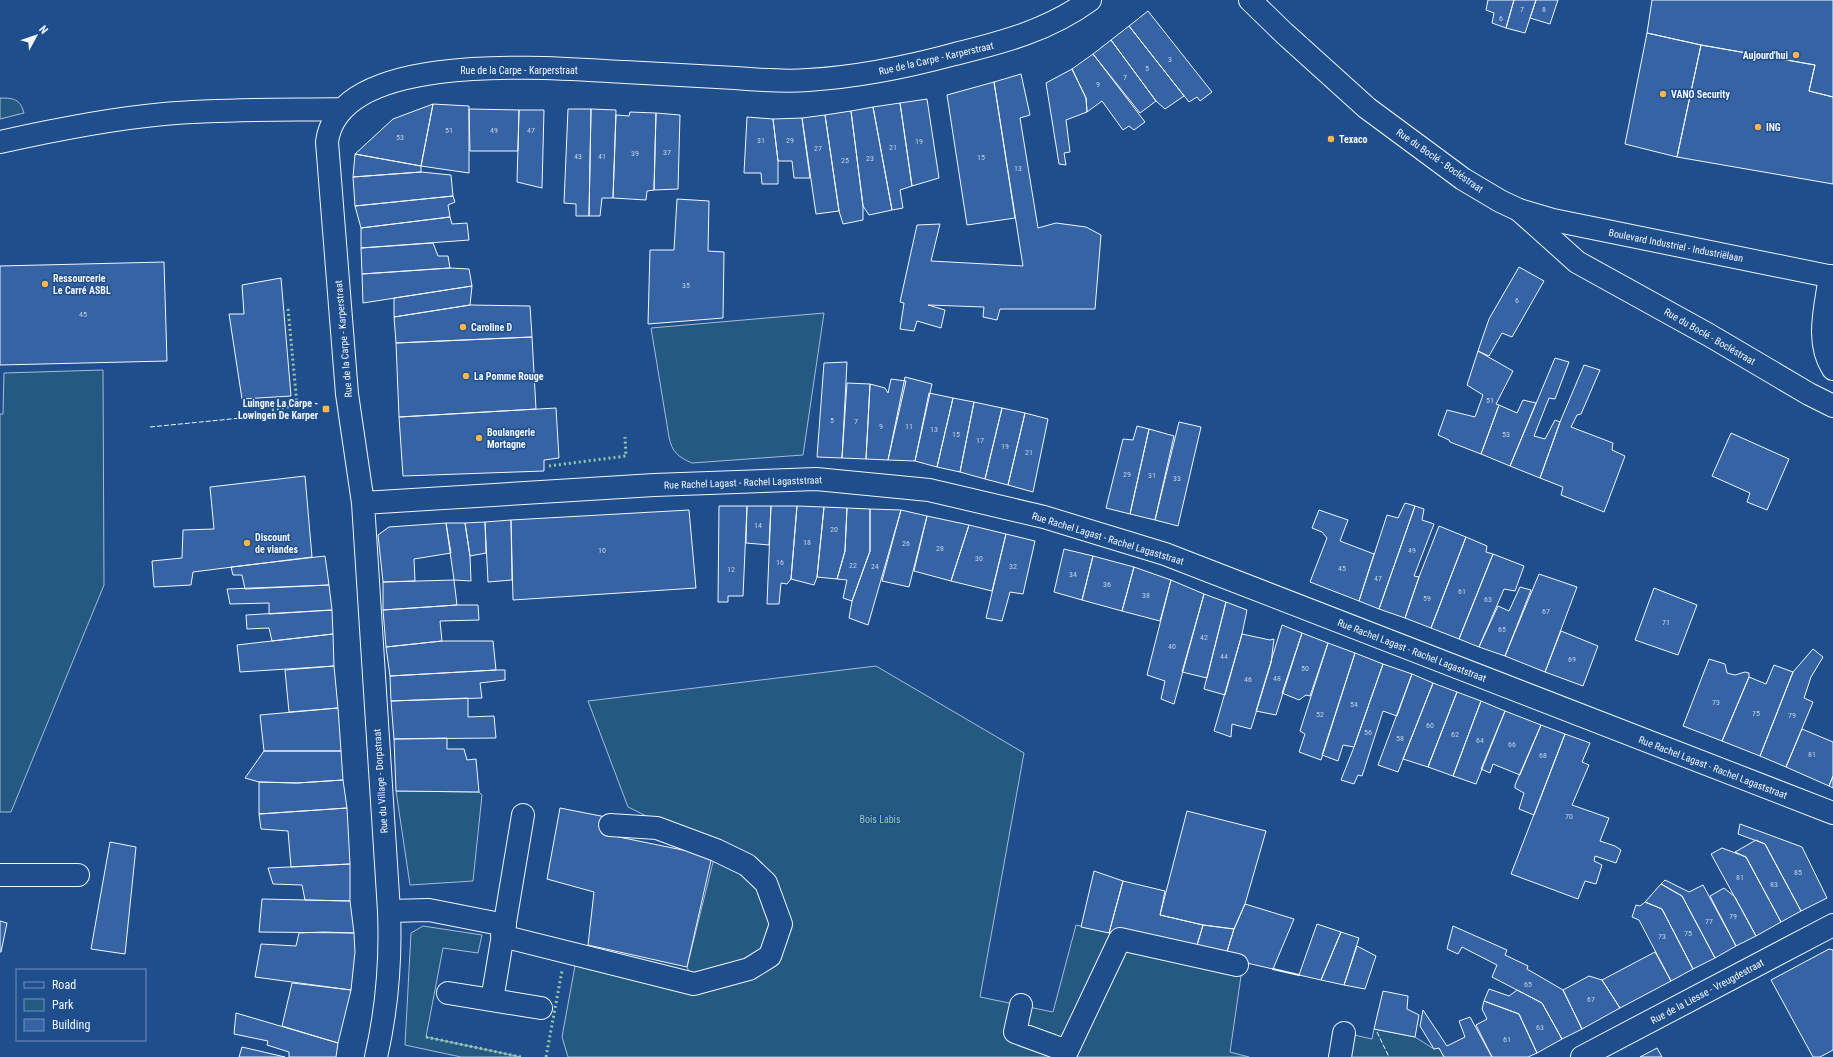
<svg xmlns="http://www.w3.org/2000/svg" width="1833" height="1057" font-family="'Roboto Condensed',sans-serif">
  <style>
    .green { fill: #245a82; stroke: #a8bbd7 }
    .building { fill: #3563a3; stroke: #f2f6ff }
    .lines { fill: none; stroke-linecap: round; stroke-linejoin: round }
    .minor-casing { stroke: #f2f6ff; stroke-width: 24 }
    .major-casing { stroke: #f2f6ff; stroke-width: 24 }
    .minor { stroke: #1f4e8c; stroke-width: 22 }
    .major { stroke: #1f4e8c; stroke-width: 22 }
    .hedge { stroke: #97c8a6; stroke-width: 3; stroke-dasharray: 2 3; stroke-linecap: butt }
    .fence { stroke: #f2f6ff; stroke-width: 1; stroke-dasharray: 5 2; stroke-linecap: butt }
    .wall { stroke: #f2f6ff; stroke-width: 2 }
    .poi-dot { fill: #ffb74d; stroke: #1f4e8c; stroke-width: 1.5 }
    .labels { text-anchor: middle; stroke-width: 3; stroke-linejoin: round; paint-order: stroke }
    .number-label { font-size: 8px; fill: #c3d1e8 }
    .poi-label { font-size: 10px; font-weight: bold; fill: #f2f6ff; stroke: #1f4e8c; text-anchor: start }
    .street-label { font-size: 10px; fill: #f2f6ff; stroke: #1f4e8c }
    .park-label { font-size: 10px; fill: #97c8a6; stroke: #1f4e8c }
  </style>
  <rect width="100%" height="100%" fill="#1f4e8c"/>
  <path class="green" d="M0 98C14 98 20 99 24 113L0 119Z
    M824 313 803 455 692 463C678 457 672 452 669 437L651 328Z
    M103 370 104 585 11 812H0V414H3L4 373Z
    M876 666 1024 753 980 997 1053 1012 1076 925 1243 962 1230 1052 1249 1057H568L562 1037 577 955 694 984 687 967 716 850 628 807 588 701Z
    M396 791 479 792 482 795 473 881 410 885Z
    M423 926 482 935 478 953 443 948 426 1037 521 1057H461L405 1045 411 933Z
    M1374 1029 1415 1037 1434 1049 1439 1048 1444 1057H1350L1354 1035 1372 1039Z"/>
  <path class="building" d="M1488 0H1514L1506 28 1492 23 1494 13 1486 10Z
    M1514 0H1536L1525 33 1506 28Z
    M1536 0H1558L1550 24 1530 18Z
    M1652 0H1833V97L1809 91 1815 65 1701 45 1647 33Z
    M1148 11 1212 92 1200 101 1197 97 1189 102 1129 26Z
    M1129 26 1184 96 1165 109 1156 101 1111 40Z
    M1647 33 1701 45 1677 157 1625 144Z
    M1111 40 1156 101 1140 113 1093 54Z
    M1701 45 1815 65 1809 91 1833 97V184L1677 157Z
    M1093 54 1145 122 1134 130 1129 126 1123 130 1102 101 1087 112 1086 98 1072 69Z
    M1072 69 1086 98 1087 112 1066 120 1070 152 1064 153 1066 165 1059 164 1046 83Z
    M1021 74 1030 115 1020 118 1038 228 1056 223 1086 227 1101 235 1095 309H1000L997 320 983 317 984 307 928 305 945 310 941 328 917 321 914 331 900 329 904 303 900 302 917 225 940 224 931 261 1023 266 994 82Z
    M994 82 1015 218 967 225 947 95Z
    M927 99 939 178 912 186 900 103Z
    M900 103 912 186 900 190 903 208 892 210 873 107Z
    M433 104 421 166 355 154 393 119Z
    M433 104 469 106V173L421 166Z
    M873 107 892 210 869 215 863 206 851 111Z
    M469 109 519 110 518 151H470Z
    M568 109H591L589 216H576V204L564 203Z
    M591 109 616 110 613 198H602L600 216H589Z
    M519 110H544L542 188 517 182Z
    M851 111 863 206V220L843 224 839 211 825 115Z
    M630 112 656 113 654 190 647 191 646 200 613 198 616 115 629 116Z
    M656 113 680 115 678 189 654 190Z
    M825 115 839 211 816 214 802 118Z
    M747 117 773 119 778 161V184H762L761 173H744Z
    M802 118 810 178H794L792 161H778L773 119Z
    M355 154 421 166V172L353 177Z
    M421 172 451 175 453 196 355 206 353 177Z
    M453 196 455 202 448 205 450 217 361 228 355 206Z
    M677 199 709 201 708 251 724 252 723 318 648 324 650 250H674Z
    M450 217 452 224 467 223 469 240 361 248V228Z
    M433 243 438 256H448L450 268 362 274 361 248Z
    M164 262 167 361 0 365V266Z
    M1519 267 1544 281 1512 337 1502 333 1489 356 1478 351 1489 319Z
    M450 268 469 269 472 286 363 303 362 274Z
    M281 278 291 396 242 399 229 314H244L242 285Z
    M472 286 470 305 394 317V298Z
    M470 305 530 306 532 337 396 343 394 317Z
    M532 337 536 409 399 417 396 343Z
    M1478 351 1513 371 1496 404 1499 405 1481 454 1450 442 1449 440 1438 435 1447 410 1475 417 1483 395 1467 385Z
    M1555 358 1569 362 1555 399 1549 398 1534 436 1545 439 1555 420 1560 422 1540 478 1510 466Z
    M847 362 842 458 817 457 824 363Z
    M1584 365 1600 370 1581 414 1577 415 1571 427 1613 443 1612 450 1625 456 1604 512 1561 495 1563 487 1540 478 1560 422Z
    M905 377 932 384 915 461 888 460Z
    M891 379 906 381 888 460 866 459 870 384 885 388 888 393Z
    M847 383 870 384 866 459 842 458Z
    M929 393 953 398 937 467 915 461Z
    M953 398 974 402 960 472 937 467Z
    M1523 400 1536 403 1510 466 1481 454 1499 405 1517 413Z
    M974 402 1002 408 985 479 960 472Z
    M556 408 559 458 544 460V471L403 476 399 417Z
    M1002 408 1025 413 1008 485 985 479Z
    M1025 413 1048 419 1033 492 1008 485Z
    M1179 422 1201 427 1178 526 1155 520Z
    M1137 426 1149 429 1130 514 1106 508 1123 439 1133 440Z
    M1149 429 1174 436 1155 520 1130 514Z
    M1731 433 1789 459 1767 510 1747 502 1750 493 1712 476Z
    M305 476 312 557 193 572 191 585 154 587 152 561 182 558 183 530 214 529 210 487Z
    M1405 503 1415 506 1379 609 1359 601 1387 515 1398 518Z
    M719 506H747L743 596H728V602H718Z
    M747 506H771L769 545 746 543Z
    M771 506H797L791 579 787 584 781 583 779 604H767Z
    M797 506 824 507 817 577 814 585 791 579Z
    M1415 506 1424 509 1422 520 1434 524 1414 576 1419 577 1405 618 1379 609Z
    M824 507 847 508 845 551 837 579 817 577Z
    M847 508 870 509V551L852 601 843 598 847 580 837 579 845 551Z
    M870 509 901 510 868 625 849 618 852 601 870 551Z
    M689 510 696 588 513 600 511 520Z
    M901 510 927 516 909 587 882 581Z
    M1319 510 1348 520 1340 541 1374 554 1359 601 1310 582 1327 538 1322 532 1312 528Z
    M927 516 969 525 951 581 914 571Z
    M511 520 512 580 488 582 485 522Z
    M485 522 486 553 470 556 465 523Z
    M446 523H465L470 556 471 581 454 580Z
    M446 523 451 553 414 559 415 581 383 582 378 535 389 527Z
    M969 525 1006 534 992 591 951 581Z
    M1439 526 1466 537 1431 628 1405 618 1419 577Z
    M1006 534 1035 541 1023 594 1010 592 1002 621 986 618Z
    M1466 537 1487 546 1486 552 1493 554 1459 639 1431 628Z
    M1064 549 1093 556 1082 600 1054 592Z
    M1493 554 1524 566 1515 591 1504 589 1479 647 1459 639Z
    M325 556 329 585 245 589 242 575H233L231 567Z
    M1093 556 1134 567 1122 611 1082 600Z
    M1134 567 1171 580 1160 621 1122 611Z
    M1539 574 1577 587 1545 672 1505 656Z
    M454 580 457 605 383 610V582Z
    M1171 580 1204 594 1174 704 1161 699 1165 681 1147 675Z
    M329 585 332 610 269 614V603L230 604 227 589Z
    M1520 587 1531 590 1505 656 1479 647 1498 606 1509 611Z
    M1654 588 1697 605 1678 655 1635 640Z
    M1204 594 1226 602 1207 678 1182 672Z
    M1226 602 1247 610 1242 634 1225 695 1204 689Z
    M457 605H478L479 620 440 621 442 641 386 647 383 610Z
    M332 610 333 634 272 641 269 628 247 629 246 615Z
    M1282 625 1302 633 1276 715 1256 711Z
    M1561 631 1598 646 1583 686 1545 672Z
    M1302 633 1328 643 1310 696 1306 695 1299 700 1282 693Z
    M333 634 334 666 240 672 237 645Z
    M1242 634 1270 640 1274 639 1271 663 1251 729 1232 724 1231 737 1214 731Z
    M442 641H493L496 670 390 676 386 647Z
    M1328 643 1355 653 1321 760 1299 752 1305 734 1300 731Z
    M1813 649 1823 657 1811 677 1804 698 1813 702 1786 767 1760 756 1793 672Z
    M1355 653 1383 664 1354 747 1343 745 1338 761 1322 755Z
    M1709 659 1725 664 1727 673 1735 675 1745 672 1749 673V677L1722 741 1683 726Z
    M1383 664 1412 674 1397 716 1383 711 1362 776 1358 775 1354 784 1341 780 1354 747Z
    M1774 665 1793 672 1760 756 1722 741 1749 677 1766 684Z
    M334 666 338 708 289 712 285 670Z
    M496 670H505V680L480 683 482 698 391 701 390 676Z
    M1412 674 1433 683 1398 772 1378 765Z
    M1433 683 1457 692 1428 767 1403 759Z
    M1457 692 1481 701 1453 776 1428 767Z
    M468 698V717L494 716 496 738 394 739 391 701Z
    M1481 701 1505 711 1476 784 1453 776Z
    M338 708 341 751H264L260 715Z
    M1505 711 1541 725 1520 775 1493 764 1490 773 1481 769Z
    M1541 725 1565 734 1534 815 1519 809 1524 793 1515 788V785Z
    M1802 729 1833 742V776L1829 786 1786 767Z
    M1565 734 1590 743 1582 762 1589 765 1572 805 1609 818 1600 841 1615 846 1621 850 1616 863 1595 856 1594 861 1602 865 1596 884 1585 881 1578 899 1511 874Z
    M447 738V749H464L467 760 476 759 479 792 396 791 394 739Z
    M264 751H341L343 780 297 783 259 782 245 778Z
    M1833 776V788L1829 786Z
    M343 780 347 808 259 814V782L297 783Z
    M347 808 350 864 291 867 288 831 261 829 259 814Z
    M560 808 611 818 609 835 712 856 687 967 588 945 594 892 547 879Z
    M1187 811 1266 831 1245 904 1234 929 1203 925 1160 915Z
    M1740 824 1802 847 1827 898 1801 911 1765 844 1738 834Z
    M1756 840 1765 844 1801 911 1781 922 1746 857 1735 852Z
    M110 842 136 847 125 954 91 949Z
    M1722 848 1746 857 1781 922 1756 936 1711 854Z
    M350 864V901L305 900 302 885 273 884 268 868Z
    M1094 871 1123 881 1109 933 1081 927Z
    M1665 880 1689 892 1703 885 1736 946 1715 958 1682 896 1661 884Z
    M1123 881 1165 891 1160 915 1203 925 1195 952 1109 933Z
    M1661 884 1682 896 1715 958 1693 969 1662 909 1645 902Z
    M1724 888 1735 897 1756 936 1736 946 1710 896Z
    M262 899 350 901 354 933 259 932Z
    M1645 902 1662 909 1693 969 1671 981 1639 920 1632 917 1636 905 1640 906Z
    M1245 904 1294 919 1273 969 1225 958 1234 929Z
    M0 921 7 923 1 952H0Z
    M1317 924 1341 932 1321 980 1299 975Z
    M1203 925 1234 929 1225 958 1195 952Z
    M1453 926 1507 950 1505 955 1528 966 1527 969 1563 990 1582 1029 1562 1039 1542 1003 1492 977 1497 965 1462 947 1458 954 1447 949Z
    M324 932 354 933 355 952 351 990 255 977 261 944 296 946 299 933Z
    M1341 932 1359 938 1344 985 1321 980Z
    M1357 946 1376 956 1365 989 1344 985Z
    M1829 949 1833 950V1050L1820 1057H1813L1771 980Z
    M1655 952 1671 981 1620 1008 1602 980Z
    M1589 976 1602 980 1620 1008 1582 1029 1563 990Z
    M292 983 351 990 338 1043 282 1026Z
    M1489 989 1509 996 1517 990 1542 1003 1562 1039 1537 1053 1519 1014 1484 1001Z
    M1383 991 1408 996 1407 1009 1419 1015 1415 1037 1374 1029Z
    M1484 1001 1519 1014 1537 1053 1528 1057H1492L1476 1025 1487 1019 1482 1009Z
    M1423 1010 1447 1046 1465 1037 1459 1021 1470 1017 1492 1057H1444L1439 1048 1434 1049 1420 1026Z
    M236 1013 338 1043 336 1057H289V1052L267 1045 268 1041 234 1034Z
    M242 1047 285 1057H239Z
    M1657 1048 1662 1057H1640Z"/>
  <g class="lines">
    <g class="minor-casing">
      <path id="minor" d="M0 142C54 130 108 119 164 114 223 109 283 110 342 109
        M1519 210 1577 262 1709 335 1809 394 1833 406
        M1830 276C1826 306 1815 342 1833 369
        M363 503 654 485 816 479 929 490 1044 517 1165 554 1833 813
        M0 875H78
        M389 911 429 910 505 925
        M502 936 694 984 749 969 770 956 781 924 766 883 747 865 716 850 657 828 610 825
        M448 993 541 1008
        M492 1000 523 815
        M1021 1005 1015 1032 1067 1051 1120 939 1237 965
        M376 1057C387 1009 391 960 389 911L363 503 347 394 327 142C339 47 559 69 625 72 662 74 698 76 735 78 759 80 784 82 808 80 858 77 907 67 955 54 1004 42 1049 30 1090 0
        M1340 1057 1344 1033
        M1582 1057 1833 925"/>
    </g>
    <g class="major-casing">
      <path id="major" d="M1250 0 1284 33 1367 108 1463 179 1500 201 1519 210 1553 220 1833 277"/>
    </g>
    <use href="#minor" class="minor"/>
    <use href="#major" class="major"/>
    <path class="hedge" d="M272 410 297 405 288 308
      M549 466 626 456 625 437
      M426 1037 521 1057
      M546 1057 562 971"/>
    <path class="fence" d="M150 427 241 418
      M1377 1032 1389 1057"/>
    <path class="wall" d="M1273 969 1299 975"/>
  </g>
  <g class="poi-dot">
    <circle cx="1796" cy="55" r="4"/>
    <circle cx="1663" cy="94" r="4"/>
    <circle cx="1758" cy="127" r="4"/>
    <circle cx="1331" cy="139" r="4"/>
    <circle cx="45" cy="284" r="4"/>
    <circle cx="463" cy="327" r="4"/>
    <circle cx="466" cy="376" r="4"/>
    <rect x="322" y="405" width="8" height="8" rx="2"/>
    <circle cx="479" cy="438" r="4"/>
    <circle cx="247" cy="543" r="4"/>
  </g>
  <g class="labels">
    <g class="number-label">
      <text x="1522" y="12">7</text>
      <text x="1544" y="12">8</text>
      <text x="1501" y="21">6</text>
      <text x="1170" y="62">3</text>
      <text x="1147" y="71">5</text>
      <text x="1125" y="80">7</text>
      <text x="1098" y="87">9</text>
      <text x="449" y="133">51</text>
      <text x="494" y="133">49</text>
      <text x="531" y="133">47</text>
      <text x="400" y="140">53</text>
      <text x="761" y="143">31</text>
      <text x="790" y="143">29</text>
      <text x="919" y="144">19</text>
      <text x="893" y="150">21</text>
      <text x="818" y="151">27</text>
      <text x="667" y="155">37</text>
      <text x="635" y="156">39</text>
      <text x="578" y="159">43</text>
      <text x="602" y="159">41</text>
      <text x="981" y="160">15</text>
      <text x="870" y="161">23</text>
      <text x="845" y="163">25</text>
      <text x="1018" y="171">13</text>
      <text x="686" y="288">35</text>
      <text x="1517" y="303">6</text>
      <text x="83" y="317">45</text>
      <text x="1490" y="403">51</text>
      <text x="832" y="423">5</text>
      <text x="856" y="424">7</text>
      <text x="881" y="429">9</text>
      <text x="909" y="429">11</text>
      <text x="934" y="432">13</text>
      <text x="956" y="437">15</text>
      <text x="1506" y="437">53</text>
      <text x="980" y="443">17</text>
      <text x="1005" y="449">19</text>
      <text x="1029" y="455">21</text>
      <text x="1127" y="477">29</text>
      <text x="1152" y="478">31</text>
      <text x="1177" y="481">33</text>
      <text x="758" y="528">14</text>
      <text x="834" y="532">20</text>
      <text x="807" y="545">18</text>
      <text x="906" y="546">26</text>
      <text x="940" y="551">28</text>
      <text x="602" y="553">10</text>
      <text x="1412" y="553">49</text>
      <text x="979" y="561">30</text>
      <text x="780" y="565">16</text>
      <text x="853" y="568">22</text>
      <text x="875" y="569">24</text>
      <text x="1013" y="569">32</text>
      <text x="1342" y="571">45</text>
      <text x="731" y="572">12</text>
      <text x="1073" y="577">34</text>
      <text x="1378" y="581">47</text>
      <text x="1107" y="587">36</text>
      <text x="1462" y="594">61</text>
      <text x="1146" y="598">38</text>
      <text x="1427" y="601">59</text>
      <text x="1488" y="602">63</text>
      <text x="1546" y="614">67</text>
      <text x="1666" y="625">71</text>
      <text x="1502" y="632">65</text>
      <text x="1204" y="640">42</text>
      <text x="1172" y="649">40</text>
      <text x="1224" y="659">44</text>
      <text x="1572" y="662">69</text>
      <text x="1305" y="671">50</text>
      <text x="1277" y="681">48</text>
      <text x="1248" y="682">46</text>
      <text x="1716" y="705">73</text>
      <text x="1354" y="707">54</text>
      <text x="1756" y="716">75</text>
      <text x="1320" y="717">52</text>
      <text x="1792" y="718">79</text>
      <text x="1430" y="728">60</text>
      <text x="1368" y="735">56</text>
      <text x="1455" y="737">62</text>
      <text x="1400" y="741">58</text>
      <text x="1480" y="743">64</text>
      <text x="1512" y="747">66</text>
      <text x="1812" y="757">81</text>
      <text x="1543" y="758">68</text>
      <text x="1569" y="819">70</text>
      <text x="1798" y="875">85</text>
      <text x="1740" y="880">81</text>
      <text x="1774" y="887">83</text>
      <text x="1733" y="919">79</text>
      <text x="1709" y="924">77</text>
      <text x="1688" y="936">75</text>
      <text x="1662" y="939">73</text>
      <text x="1528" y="987">65</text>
      <text x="1591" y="1002">67</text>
      <text x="1540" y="1030">63</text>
      <text x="1507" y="1042">61</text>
    </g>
    <g class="poi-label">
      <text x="1788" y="59" text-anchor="end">Aujourd'hui</text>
      <text x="1671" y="98">VANO Security</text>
      <text x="1766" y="131">ING</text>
      <text x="1339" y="143">Texaco</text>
      <text x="53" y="282">Ressourcerie<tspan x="53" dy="12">Le Carré ASBL</tspan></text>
      <text x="471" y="331">Caroline D</text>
      <text x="474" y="380">La Pomme Rouge</text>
      <text x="318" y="407" text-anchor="end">Luingne La Carpe -<tspan x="318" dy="12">Lowingen De Karper</tspan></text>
      <text x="487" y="436">Boulangerie<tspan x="487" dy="12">Mortagne</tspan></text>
      <text x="255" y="541">Discount<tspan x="255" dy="12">de viandes</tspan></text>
    </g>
    <g class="street-label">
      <text transform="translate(936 58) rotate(-13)" y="4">Rue de la Carpe - Karperstraat</text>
      <text x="519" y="74">Rue de la Carpe - Karperstraat</text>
      <text transform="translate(1440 160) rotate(35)" y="4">Rue du Boclé - Bocléstraat</text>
      <text transform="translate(1676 245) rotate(11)" y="4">Boulevard Industriel - Industriëlaan</text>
      <text transform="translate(1710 336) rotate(30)" y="4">Rue du Boclé - Bocléstraat</text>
      <text transform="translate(343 339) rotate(-95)" y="4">Rue de la Carpe - Karperstraat</text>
      <text transform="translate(743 482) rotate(-2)" y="4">Rue Rachel Lagast - Rachel Lagaststraat</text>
      <text transform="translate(1108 538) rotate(17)" y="4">Rue Rachel Lagast - Rachel Lagaststraat</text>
      <text transform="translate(1412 650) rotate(21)" y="4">Rue Rachel Lagast - Rachel Lagaststraat</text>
      <text transform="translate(1713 767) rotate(21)" y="4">Rue Rachel Lagast - Rachel Lagaststraat</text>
      <text transform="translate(380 781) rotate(-94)" y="4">Rue du Village - Dorpstraat</text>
      <text transform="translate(1707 991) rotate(-28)" y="4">Rue de la Liesse - Vreugdestraat</text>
    </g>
    <g class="park-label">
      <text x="880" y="823">Bois Labis</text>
    </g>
  </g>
  <rect x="16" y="969" width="130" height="72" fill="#1f4e8c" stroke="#7391ba"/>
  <rect x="24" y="982" width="20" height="6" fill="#1f4e8c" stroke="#7391ba"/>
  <text x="52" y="989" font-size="12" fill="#f2f6ff">Road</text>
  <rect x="24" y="999" width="20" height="12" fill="#245a82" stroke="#7391ba"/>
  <text x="52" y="1009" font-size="12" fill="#f2f6ff">Park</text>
  <rect x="24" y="1019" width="20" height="12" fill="#3563a3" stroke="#7391ba"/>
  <text x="52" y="1029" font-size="12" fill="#f2f6ff">Building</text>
  <g transform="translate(36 36) rotate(50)" stroke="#1f4e8c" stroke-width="3" paint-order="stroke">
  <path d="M0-3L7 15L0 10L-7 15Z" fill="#f2f6ff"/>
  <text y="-6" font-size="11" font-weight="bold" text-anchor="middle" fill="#f2f6ff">N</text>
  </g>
</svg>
